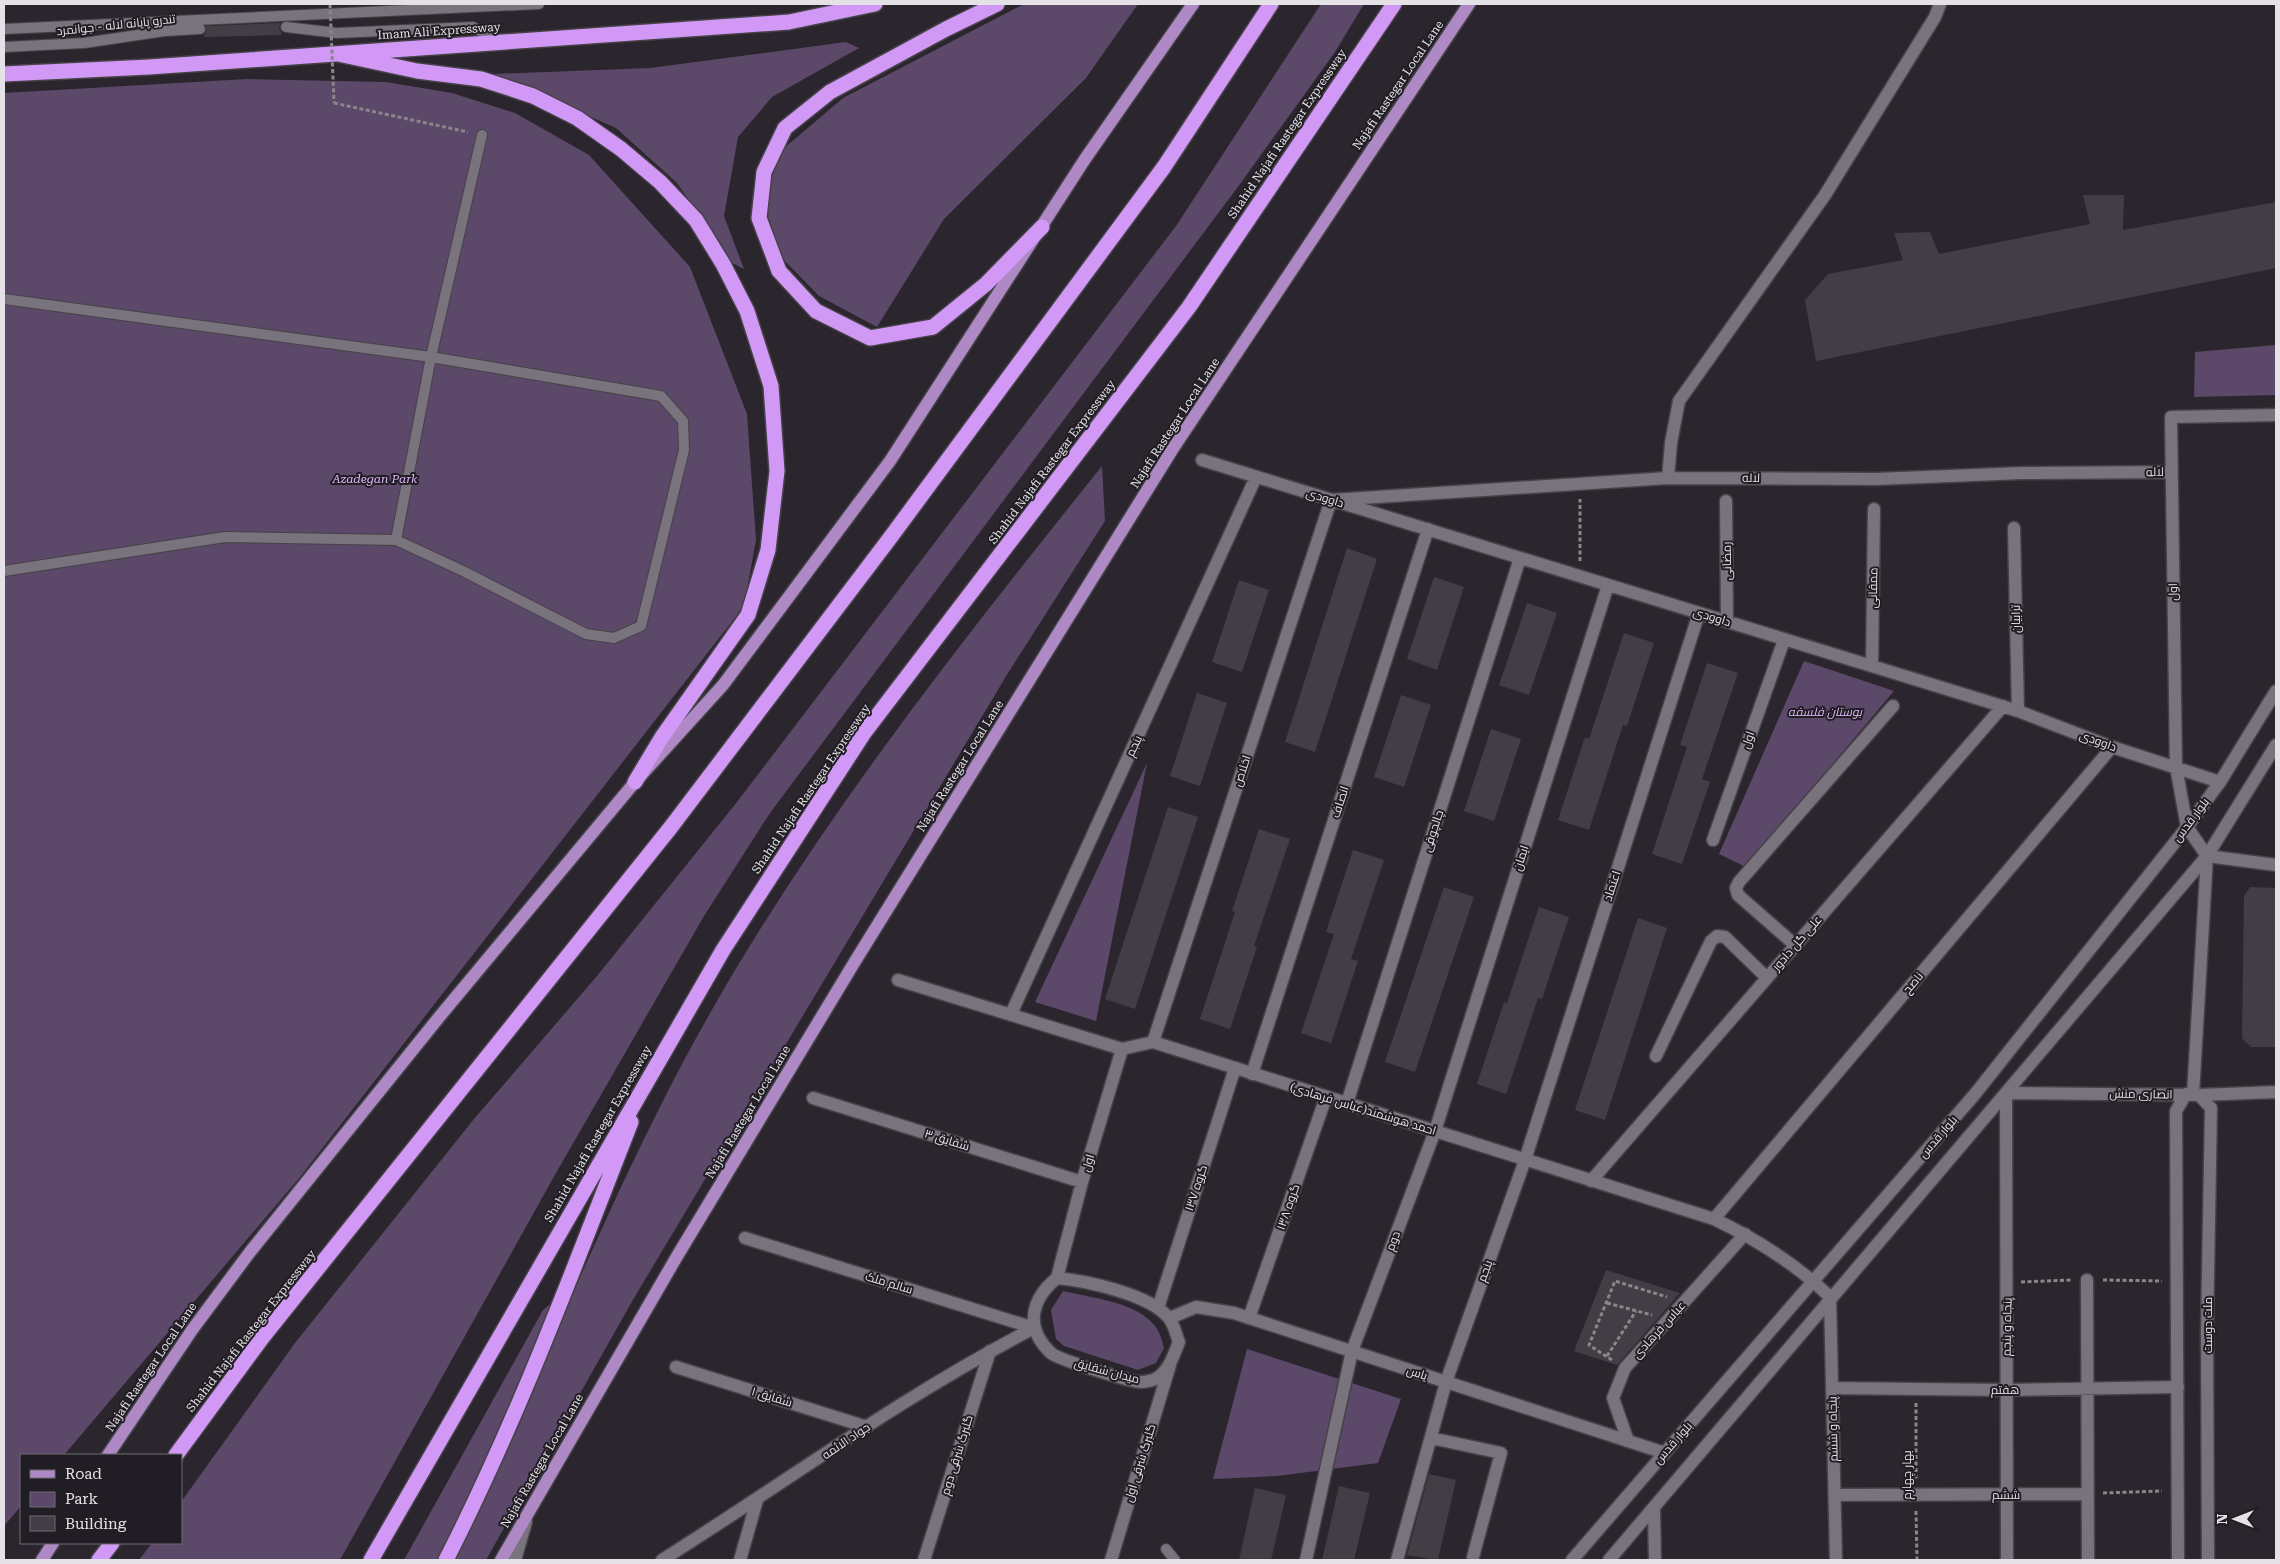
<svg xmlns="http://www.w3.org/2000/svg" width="2280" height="1564" font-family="'Roboto Serif',Cairo,serif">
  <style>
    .green { fill: #5c4869 }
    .building { fill: #433d46 }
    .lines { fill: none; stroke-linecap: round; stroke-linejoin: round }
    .lane-casing { stroke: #454248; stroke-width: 12 }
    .street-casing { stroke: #454248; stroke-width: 15 }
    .secondary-casing { stroke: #454248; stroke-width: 15 }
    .primary-casing { stroke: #454248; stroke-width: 15 }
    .highway-casing { stroke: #454248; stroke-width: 18 }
    .path { stroke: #8a868c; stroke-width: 3; stroke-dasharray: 4 2.5; stroke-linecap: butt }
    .lane { stroke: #78737c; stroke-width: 10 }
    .street { stroke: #78737c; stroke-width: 12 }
    .secondary { stroke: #78737c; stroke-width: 12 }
    .primary { stroke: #ae89c5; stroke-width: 12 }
    .highway { stroke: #d298f5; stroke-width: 15 }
    .path-bridge { stroke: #8a868c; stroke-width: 3; stroke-dasharray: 4 2.5; stroke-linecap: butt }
    .labels { text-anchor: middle; stroke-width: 4; stroke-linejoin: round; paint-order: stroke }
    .street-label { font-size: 12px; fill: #e5e2e7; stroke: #211d24 }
    .park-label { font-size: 12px; font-style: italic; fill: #e0b8f9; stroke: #211d24 }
  </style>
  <rect width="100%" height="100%" fill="#2b262e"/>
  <path class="green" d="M1024 4H1138L1086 78 944 219 877 327 819 296 781 257 764 204 776 155 843 98Z
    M1321 4H1364L1335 52 1240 184 770 813 704 916 556 1173 340 1560H139L152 1543H181V1502L295 1343 474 1119 597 976 737 802 1176 226Z
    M846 42 859 48 772 97 738 137 724 216 744 269 732 263 677 183 616 128 493 74 650 68Z
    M247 79 386 82 452 93 515 113 589 155 690 267 747 414 756 540 744 606 300 1177 64 1455H21V1506L4 1526V93Z
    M2276 345V395L2194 397 2195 352Z
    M1102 466 1105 521 1008 673 634 1298 486 1560H455C480 1511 502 1460 524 1408 573 1292 623 1176 682 1064 797 848 950 656 1102 466Z
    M1804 661 1894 691 1746 867 1719 854Z
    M1147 763 1096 1021 1035 1002Z
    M1063 1291C1092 1298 1137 1302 1155 1326 1160 1332 1162 1341 1164 1348L1156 1363 1138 1370 1064 1346 1056 1339 1051 1310Z
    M549 1305H552V1309L480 1477 440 1560H404L543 1310Z
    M1247 1349 1401 1399 1378 1463 1277 1476 1213 1479Z"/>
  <path class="building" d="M281 23 279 27 282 35 204 37 206 26Z
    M2083 195H2124L2123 230 2276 202V268L1816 361 1805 300 1828 274 1903 260 1894 233 1930 232 1939 254 2090 224Z
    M1347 548 1377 559 1315 752 1285 742Z
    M1434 577 1464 587 1437 670 1407 659Z
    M1239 580 1269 590 1242 672 1212 662Z
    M1527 603 1557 613 1529 695 1499 685Z
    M1624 633 1654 643 1627 726 1623 725 1589 830 1558 820 1585 737 1589 739Z
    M1707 663 1738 673 1702 779 1710 782 1682 864 1652 854 1687 747 1680 745Z
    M1197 693 1227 703 1200 786 1170 776Z
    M1401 695 1431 705 1404 787 1374 777Z
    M1491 729 1521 739 1494 821 1464 811Z
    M1168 807 1198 817 1135 1009 1105 999Z
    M1259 829 1290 839 1254 946 1257 947 1230 1029 1200 1019 1235 912 1232 911Z
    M1353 850 1384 860 1351 959 1358 961 1331 1043 1301 1033 1334 934 1326 932Z
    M1444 887 1474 897 1415 1072 1385 1062Z
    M2250 887 2276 888V1047H2251L2242 1038 2244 896Z
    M1539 907 1569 917 1542 999 1538 998 1506 1094 1477 1084 1504 1002 1507 1003Z
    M1638 918 1667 928 1605 1120 1575 1110Z
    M1606 1270 1680 1293 1617 1365 1574 1351Z
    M1429 1474 1456 1480 1438 1560 1407 1555Z
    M1339 1486 1370 1493 1354 1560H1322Z
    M1255 1488 1286 1495 1271 1560H1239Z"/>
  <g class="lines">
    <g class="lane-casing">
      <path id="lane" d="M286 27 337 33 473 27 500 42
        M4 29 539 4
        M4 47 84 43 165 31 200 29
        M4 299 431 357 396 540
        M4 571 225 537 396 540 463 571 586 634 614 638 641 626 684 450 683 421 661 396 431 357 482 135
        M1166 1549 1175 1560"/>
    </g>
    <g class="street-casing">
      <path id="street" d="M1202 460 2018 711 2112 747 2220 782
        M1668 478 1671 443 1679 401 1825 195 1935 17 1940 4
        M1726 501 1727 622
        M2014 528 2018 711
        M1872 666 1874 509
        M2187 827 2176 767 2171 417 2276 415
        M1713 840 1784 640
        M1795 945 1738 895 1736 888 1739 882 1893 706
        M1011 1014 1256 477
        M1153 1042 1331 500 1668 478 1876 479 2022 473 2171 472
        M1656 1056 1711 941 1717 936 1725 937 1767 978
        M1252 1074 1428 529
        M2193 1095 2207 856
        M813 1098 1082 1182
        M1347 1103 1520 558
        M1591 1181 2003 706
        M1714 1219 2112 747
        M745 1238 1034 1328
        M1057 1278 1082 1182 1122 1049
        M2087 1280 2088 1560
        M1830 1297 1836 1560
        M1158 1308 1235 1068
        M1249 1318 1326 1097
        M676 1367 867 1427
        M1832 1388 2007 1390 2178 1387
        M1431 1438 1501 1453 1473 1557
        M1628 1441 1613 1398 1625 1368 1745 1234
        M1835 1495 2087 1494
        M1654 1510 1655 1560
        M740 1560 757 1500
        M924 1560 990 1351
        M1111 1560 1170 1365
        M1306 1560 1352 1351 1435 1131 1608 585
        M1397 1560 1446 1382 1525 1160 1699 613
        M2007 1560 2006 1093 2199 1095 2276 1092"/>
    </g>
    <g class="secondary-casing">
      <path id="secondary" d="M2187 827 2207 856
        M2207 856 2276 865
        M898 980 1122 1049 1153 1042 1714 1219C1756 1239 1797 1265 1830 1297
        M2199 1095 2211 1108 2207 1331 2208 1560
        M1057 1278C1087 1281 1148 1294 1168 1317 1174 1323 1176 1335 1179 1342 1174 1354 1169 1371 1157 1378 1154 1380 1146 1382 1142 1382 1133 1383 1057 1359 1051 1353 1024 1328 1031 1299 1057 1278Z
        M1170 1318 1196 1307 1234 1313 1665 1453
        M515 1560 526 1522
        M662 1560C786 1482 904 1395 1034 1328
        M1572 1560 1975 1094 2187 827 2220 782 2276 691
        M1609 1560 2207 856 2276 745
        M2178 1560 2176 1111 2186 1094"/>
    </g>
    <g class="primary-casing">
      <path id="primary" d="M108 1455 192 1330 250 1252 440 1016 635 782 723 685 890 461 1085 159 1193 4
        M42 1560 53 1543
        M501 1560 676 1258 854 963 1172 450 1469 4"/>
    </g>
    <g class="highway-casing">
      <path id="highway" d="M997 4 946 29 830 92 785 128 764 172 759 218 779 271 816 311 870 338 933 327 986 284 1042 227
        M338 54 417 71 481 79 533 96 577 118 621 149 660 182 696 220 723 264 747 311 771 386 777 471 768 550 748 615 662 737 635 782
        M4 74 149 67 789 22 875 4
        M176 1455 262 1338 671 827 890 538 1164 167 1271 4
        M99 1560 112 1543
        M371 1560 723 950 864 733 1189 307 1394 4
        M446 1560C518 1419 573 1270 631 1122"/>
    </g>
    <path class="path" d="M334 103 468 132
      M1580 561V499
      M2103 1280 2162 1281
      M2021 1282 2072 1280
      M1607 1303 1652 1315
      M1607 1356 1636 1311
      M1612 1360 1589 1345 1615 1281 1667 1297
      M1916 1403V1480
      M2103 1493 2162 1491
      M1916 1511 1917 1560"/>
    <use href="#lane" class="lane"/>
    <use href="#street" class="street"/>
    <use href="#secondary" class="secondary"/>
    <use href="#primary" class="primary"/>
    <use href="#highway" class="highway"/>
    <path class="path-bridge" d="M330 4 334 103"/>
  </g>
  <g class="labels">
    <g class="street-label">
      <text transform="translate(116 25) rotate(-6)" y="4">تندرو پایانه لاله - جوانمرد</text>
      <text transform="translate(439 31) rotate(-4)" y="4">Imam Ali Expressway</text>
      <text transform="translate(1398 85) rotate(-56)" y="4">Najafi Rastegar Local Lane</text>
      <text transform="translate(1287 134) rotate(-56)" y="4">Shahid Najafi Rastegar Expressway</text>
      <text transform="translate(1175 423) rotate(-57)" y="4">Najafi Rastegar Local Lane</text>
      <text transform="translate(1052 462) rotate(-53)" y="4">Shahid Najafi Rastegar Expressway</text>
      <text transform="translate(2155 472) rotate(-1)" y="4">لاله</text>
      <text transform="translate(1751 478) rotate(1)" y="4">لاله</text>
      <text transform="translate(1325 498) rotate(17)" y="4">داوودی</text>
      <text transform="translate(1727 561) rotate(-91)" y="4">رمضانی</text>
      <text transform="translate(1873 588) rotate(-89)" y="4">ممقانی</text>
      <text transform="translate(2173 592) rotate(-91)" y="4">اول</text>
      <text transform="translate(1712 617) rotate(17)" y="4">داوودی</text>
      <text transform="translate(2016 619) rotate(-91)" y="4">ترابیان</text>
      <text transform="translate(1748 740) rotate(-71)" y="4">اول</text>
      <text transform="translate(2098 741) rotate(20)" y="4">داوودی</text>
      <text transform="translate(1134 746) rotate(-65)" y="4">پنجم</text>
      <text transform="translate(960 766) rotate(-58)" y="4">Najafi Rastegar Local Lane</text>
      <text transform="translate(1242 771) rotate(-72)" y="4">اخلاص</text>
      <text transform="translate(811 789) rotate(-56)" y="4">Shahid Najafi Rastegar Expressway</text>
      <text transform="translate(1340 802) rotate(-72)" y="4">انصاف</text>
      <text transform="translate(2191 820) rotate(-53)" y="4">بلوار قدس</text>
      <text transform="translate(1433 831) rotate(-72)" y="4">چالچوقی</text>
      <text transform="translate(1521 858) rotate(-72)" y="4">ایمان</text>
      <text transform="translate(1612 886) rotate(-72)" y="4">اعتماد</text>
      <text transform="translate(1797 943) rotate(-49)" y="4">علی گل دادور</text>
      <text transform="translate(1913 983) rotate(-50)" y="4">ناصح</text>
      <text transform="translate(2141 1094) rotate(1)" y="4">انصاری منش</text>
      <text transform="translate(1363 1109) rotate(17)" y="4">احمد هوشمند(عباس فرهادی)</text>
      <text transform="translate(748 1112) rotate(-59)" y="4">Najafi Rastegar Local Lane</text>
      <text transform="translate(598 1134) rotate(-60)" y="4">Shahid Najafi Rastegar Expressway</text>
      <text transform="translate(1938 1137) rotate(-49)" y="4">بلوار قدس</text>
      <text transform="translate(947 1140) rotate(17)" y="4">شقایق ۳</text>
      <text transform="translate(1088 1163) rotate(-73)" y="4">اول</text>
      <text transform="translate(1196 1188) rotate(-72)" y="4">گروه ۱۳۷</text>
      <text transform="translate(1288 1207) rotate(-71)" y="4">گروه ۱۳۸</text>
      <text transform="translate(1393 1241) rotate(-70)" y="4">دوم</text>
      <text transform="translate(1485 1271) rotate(-70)" y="4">پنجم</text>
      <text transform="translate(889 1283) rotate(17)" y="4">سالم ملک</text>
      <text transform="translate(2208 1325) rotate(-90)" y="4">ملت دوست</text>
      <text transform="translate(2007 1327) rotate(-89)" y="4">پنجاه و پنجم</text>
      <text transform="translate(1659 1330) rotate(-48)" y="4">عباس فرهادی</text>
      <text transform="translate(251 1331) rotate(-52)" y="4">Shahid Najafi Rastegar Expressway</text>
      <text transform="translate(151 1367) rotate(-56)" y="4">Najafi Rastegar Local Lane</text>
      <text transform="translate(1107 1371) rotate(15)" y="4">میدان شقایق</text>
      <text transform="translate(1417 1373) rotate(18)" y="4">یاس</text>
      <text x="2005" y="1394">هفتم</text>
      <text transform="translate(772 1397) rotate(17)" y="4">شقایق ۱</text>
      <text transform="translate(1833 1429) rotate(-91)" y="4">پنجاه و ششم</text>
      <text transform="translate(846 1441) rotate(-34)" y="4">جواد الائمه</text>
      <text transform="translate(1673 1443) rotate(-49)" y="4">بلوار قدس</text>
      <text transform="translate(957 1455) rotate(-73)" y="4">گلبرگ شرقی دوم</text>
      <text transform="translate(542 1461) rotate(-60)" y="4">Najafi Rastegar Local Lane</text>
      <text transform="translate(1140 1463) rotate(-73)" y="4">گلبرگ شرقی اول</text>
      <text transform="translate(1907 1475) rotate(-90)" y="4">بهار چهارم</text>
      <text x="2006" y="1499">ششم</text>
    </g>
    <g class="park-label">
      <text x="375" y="483">Azadegan Park</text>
      <text x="1825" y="716">بوستان فلسفه</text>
    </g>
  </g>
  <rect width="2280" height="1564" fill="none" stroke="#e5e2e7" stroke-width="10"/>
  <rect x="20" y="1454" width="162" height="90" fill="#211d24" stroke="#6f6c72"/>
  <rect x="30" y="1470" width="25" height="8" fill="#ae89c5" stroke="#6f6c72"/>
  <text x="65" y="1479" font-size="15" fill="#e5e2e7">Road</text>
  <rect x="30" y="1492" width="25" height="15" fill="#5c4869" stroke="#6f6c72"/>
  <text x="65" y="1504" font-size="15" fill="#e5e2e7">Park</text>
  <rect x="30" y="1516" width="25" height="15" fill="#433d46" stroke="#6f6c72"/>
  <text x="65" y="1529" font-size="15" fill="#e5e2e7">Building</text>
  <g transform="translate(2235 1519) rotate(270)" stroke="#211d24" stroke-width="4" paint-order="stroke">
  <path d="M0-4L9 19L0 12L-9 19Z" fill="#e5e2e7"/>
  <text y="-8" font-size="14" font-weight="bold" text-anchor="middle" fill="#e5e2e7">N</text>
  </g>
</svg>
